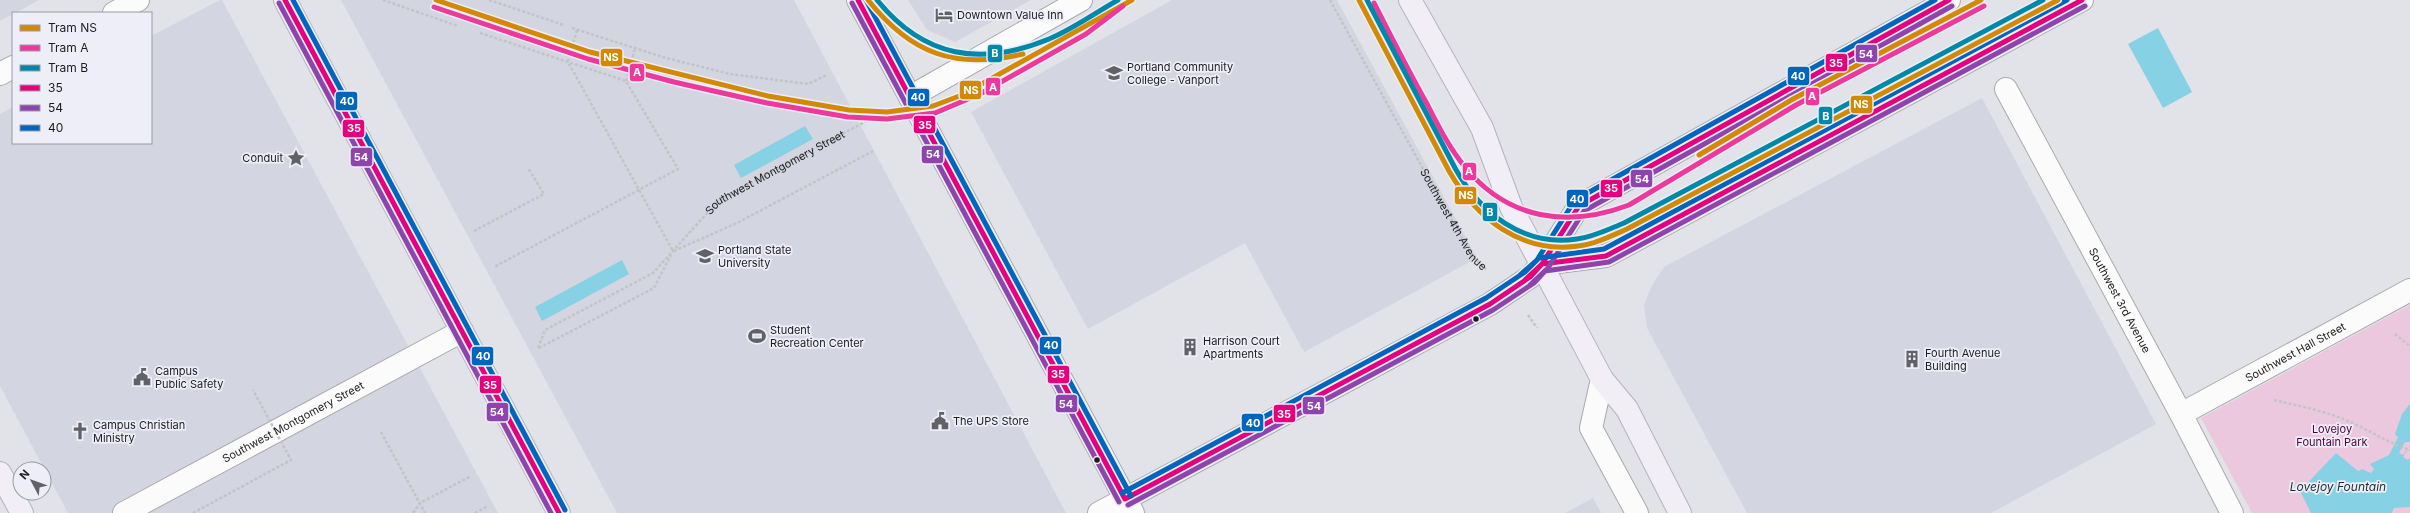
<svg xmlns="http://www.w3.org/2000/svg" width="2410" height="513" font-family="Inter,sans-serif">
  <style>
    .built { fill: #d3d5e0 }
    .green { fill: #ecc8de }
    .water { fill: #86d1e4 }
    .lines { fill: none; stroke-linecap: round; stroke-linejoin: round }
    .minor-casing { stroke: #aaaaae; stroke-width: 24 }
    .major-casing { stroke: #b7b1be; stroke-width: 24 }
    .path { stroke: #c4c4c6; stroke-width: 2.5; stroke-dasharray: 3 2; stroke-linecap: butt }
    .minor { stroke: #fbfbfc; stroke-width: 22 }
    .major { stroke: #f2eef6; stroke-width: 22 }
    .path-bridge { stroke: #c4c4c6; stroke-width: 2.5; stroke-dasharray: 3 2; stroke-linecap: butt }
    .bus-1-casing { stroke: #edeef7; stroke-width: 8 }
    .bus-2-casing { stroke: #edeef7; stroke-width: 8 }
    .bus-3-casing { stroke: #edeef7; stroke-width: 8 }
    .bus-1 { stroke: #e5007d; stroke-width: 5 }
    .bus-2 { stroke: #8e44ad; stroke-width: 5 }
    .bus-3 { stroke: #0065bd; stroke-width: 5 }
    .tram-1-casing { stroke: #edeef7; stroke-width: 8 }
    .tram-2-casing { stroke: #edeef7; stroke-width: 8 }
    .tram-3-casing { stroke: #edeef7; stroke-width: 8 }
    .tram-1 { stroke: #d28a06; stroke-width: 5 }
    .tram-2 { stroke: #ed389c; stroke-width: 5 }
    .tram-3 { stroke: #0088ab; stroke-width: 5 }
    .bus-dot { fill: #1c1c1f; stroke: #edeef7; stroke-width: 1.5 }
    .labels { text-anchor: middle; stroke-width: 3.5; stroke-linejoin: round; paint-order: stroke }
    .poi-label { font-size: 11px; fill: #1c1c1f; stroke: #edeef7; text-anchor: start }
    .street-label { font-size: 11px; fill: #1c1c1f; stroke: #edeef7 }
    .park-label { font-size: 11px; fill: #5b003e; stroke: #edeef7 }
    .water-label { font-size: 12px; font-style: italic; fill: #1b2e33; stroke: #edeef7 }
    .line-badge { stroke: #edeef7; stroke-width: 1.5 }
    .badge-label { font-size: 11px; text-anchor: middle; font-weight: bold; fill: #fff }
  </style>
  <rect width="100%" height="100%" fill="#e2e3e8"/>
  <path class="built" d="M0 0H39L0 21Z
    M220 0H222L498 513H68L0 386V114L13 107V143H151V36Z
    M341 0H794L1066 513H617Z
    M908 0H1031L955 42 927 30Z
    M1172 0H1337L1477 258 1304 352 1245 243 1088 329 971 112Z
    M1982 98 2156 424 1991 513H1747L1647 328 1644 305 1652 285 1664 267Z
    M1593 498 1601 513H1565Z"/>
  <path class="green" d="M2410 305V513H2252L2201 418Z"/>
  <path class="water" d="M2158 28 2192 92 2163 108 2128 44Z
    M805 126 813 139 741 178 734 165Z
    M622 260 629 274 542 321 535 307Z
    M2410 404V442H2405L2399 453 2403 455 2410 445 2403 457 2408 460 2410 458V507L2394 508 2392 513H2311L2300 491 2336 453 2358 471 2362 469 2371 473 2374 469 2370 464 2389 455 2398 437 2395 434 2402 414Z"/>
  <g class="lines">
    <g class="minor-casing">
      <g id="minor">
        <path d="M858 0 1133 513"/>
        <path d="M114 13 138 0"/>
        <path d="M0 74 13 67"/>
        <path id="s3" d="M2006 89 2181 414 2232 513"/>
        <path d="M910 97 1081 0"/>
        <path d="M1542 264 1606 256 2082 0"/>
        <path d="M1602 379 1591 428 1637 513"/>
        <path id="s4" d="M2181 414 2410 290"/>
        <path id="s5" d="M124 513 462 331"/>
        <path d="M1099 513 1490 304 1530 277 1542 264 1579 206 1949 0"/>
      </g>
    </g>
    <g class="major-casing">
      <path id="major" d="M285 0 559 513
        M1410 0 1482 128 1511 207 1602 379 1627 409 1680 513
        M0 473 22 513"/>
    </g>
    <g class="path">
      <path d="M383 0 458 26"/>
      <path d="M489 0 564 25"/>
      <path id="s1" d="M1330 0 1438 196 1473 257 1486 269"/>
      <path d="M572 28 666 58 730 74 808 84 827 75"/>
      <path d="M577 30 568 62 673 251"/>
      <path d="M480 33 626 81 678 169 494 267"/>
      <path d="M626 81 635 48"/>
      <path d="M474 231 544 194 528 168"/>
      <path d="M674 251 737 223 873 151"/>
      <path d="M1528 315 1537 328"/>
      <path d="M2395 334 2410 346"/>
      <path id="s2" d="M538 348 545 330 653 273 718 201 883 112"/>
      <path d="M539 348 654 288 671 255"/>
      <path d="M2274 400C2299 406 2325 411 2348 421 2369 430 2388 443 2410 450"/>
      <path d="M381 432 425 513"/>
      <path d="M413 513 420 503 471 476"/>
      <path d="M475 513 488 506"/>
    </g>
    <use href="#minor" class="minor"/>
    <use href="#major" class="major"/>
    <path class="path-bridge" d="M193 513 291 460 253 390"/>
    <g class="bus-1-casing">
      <path id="bus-1" d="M285 0 559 513
        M858 0 1125 499
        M1525 280 1542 264 1579 206 1949 0
        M1125 499 1490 304 1530 277 1542 264 1606 256 2082 0"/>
    </g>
    <g class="bus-2-casing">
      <path id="bus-2" d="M279 3 551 513
        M852 3 1119 502
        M1530 285 1548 268 1584 211 1952 6
        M1128 505 1493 310 1534 283 1545 271 1609 262 2085 6"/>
    </g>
    <g class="bus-3-casing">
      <path id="bus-3" d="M293 0 565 510
        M866 0 1131 496
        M1520 275 1537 260 1575 200 1935 0
        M1122 493 1486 298 1525 272 1539 258 1604 249 2067 0"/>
    </g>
    <use href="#bus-1" class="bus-1"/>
    <use href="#bus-2" class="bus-2"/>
    <use href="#bus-3" class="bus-3"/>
    <g class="tram-1-casing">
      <path id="tram-1" d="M436 0 590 52 768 96 849 110 887 112 933 106 962 95 1132 0
        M868 0C911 54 955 70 1023 54
        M1359 0 1449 171C1476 218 1521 254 1578 246 1595 244 1611 236 1627 229L2058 0
        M1699 155 1793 99 1981 0"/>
    </g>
    <g class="tram-2-casing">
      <path id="tram-2" d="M1374 3C1391 36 1408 70 1426 102 1438 125 1449 148 1465 167 1508 220 1568 228 1629 205L1796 105 1984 6
        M434 7 588 59 674 82 767 103 848 117 887 119 935 113 980 94 1086 34 1123 6"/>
    </g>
    <g class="tram-3-casing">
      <path id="tram-3" d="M877 0C924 58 981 67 1049 39 1073 29 1095 13 1118 0
        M1367 0 1455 168C1480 213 1523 247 1577 239 1594 237 1609 229 1624 223L2043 0"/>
    </g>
    <use href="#tram-1" class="tram-1"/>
    <use href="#tram-2" class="tram-2"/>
    <use href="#tram-3" class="tram-3"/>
  </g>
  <defs>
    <g id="hotel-bare" transform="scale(1.38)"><path d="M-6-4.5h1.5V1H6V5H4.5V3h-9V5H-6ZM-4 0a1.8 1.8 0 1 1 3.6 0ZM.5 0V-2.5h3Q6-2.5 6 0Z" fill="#616265" stroke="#edeef7" stroke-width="2.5" paint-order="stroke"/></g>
    <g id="university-bare" transform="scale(1.38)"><path d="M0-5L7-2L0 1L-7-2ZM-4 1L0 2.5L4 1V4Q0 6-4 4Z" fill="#616265" stroke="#edeef7" stroke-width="2.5" paint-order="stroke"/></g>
    <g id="sight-bare" transform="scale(1.38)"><path d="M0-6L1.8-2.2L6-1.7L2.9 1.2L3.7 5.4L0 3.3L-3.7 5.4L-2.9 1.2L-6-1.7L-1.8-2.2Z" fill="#616265" stroke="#edeef7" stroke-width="2.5" paint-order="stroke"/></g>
    <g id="stadium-bare" transform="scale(1.38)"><path d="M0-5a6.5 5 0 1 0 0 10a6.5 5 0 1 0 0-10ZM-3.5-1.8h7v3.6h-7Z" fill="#616265" stroke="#edeef7" stroke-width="2.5" paint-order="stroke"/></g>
    <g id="building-bare" transform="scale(1.38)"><path d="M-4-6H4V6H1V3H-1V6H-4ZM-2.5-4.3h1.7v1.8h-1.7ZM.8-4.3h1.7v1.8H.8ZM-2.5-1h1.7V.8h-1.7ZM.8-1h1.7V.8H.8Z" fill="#616265" stroke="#edeef7" stroke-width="2.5" paint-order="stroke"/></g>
    <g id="civic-bare" transform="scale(1.38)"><path d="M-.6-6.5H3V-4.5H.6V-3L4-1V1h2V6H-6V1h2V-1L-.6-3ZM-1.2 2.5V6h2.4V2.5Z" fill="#616265" stroke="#edeef7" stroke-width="2.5" paint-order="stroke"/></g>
    <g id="church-bare" transform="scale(1.38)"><path d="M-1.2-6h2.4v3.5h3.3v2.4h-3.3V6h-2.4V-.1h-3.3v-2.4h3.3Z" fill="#616265" stroke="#edeef7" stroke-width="2.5" paint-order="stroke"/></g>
  </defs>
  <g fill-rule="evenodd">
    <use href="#hotel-bare" x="944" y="15"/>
    <use href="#university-bare" x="1114" y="73"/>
    <use href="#sight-bare" x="296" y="158"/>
    <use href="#university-bare" x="705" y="256"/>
    <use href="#stadium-bare" x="757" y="336"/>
    <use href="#building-bare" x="1190" y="347"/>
    <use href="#building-bare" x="1912" y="359"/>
    <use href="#civic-bare" x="142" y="377"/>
    <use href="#civic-bare" x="940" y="421"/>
    <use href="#church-bare" x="80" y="431"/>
  </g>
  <g class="bus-dot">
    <circle cx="1476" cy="319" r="3.5"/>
    <circle cx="1097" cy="460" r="3.5"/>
  </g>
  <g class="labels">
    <g class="poi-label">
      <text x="957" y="19">Downtown Value Inn</text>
      <text x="1127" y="71">Portland Community<tspan x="1127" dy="13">College - Vanport</tspan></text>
      <text x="283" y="162" text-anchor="end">Conduit</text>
      <text x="718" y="254">Portland State<tspan x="718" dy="13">University</tspan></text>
      <text x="770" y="334">Student<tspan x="770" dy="13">Recreation Center</tspan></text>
      <text x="1203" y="345">Harrison Court<tspan x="1203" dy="13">Apartments</tspan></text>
      <text x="1925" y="357">Fourth Avenue<tspan x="1925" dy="13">Building</tspan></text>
      <text x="155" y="375">Campus<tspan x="155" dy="13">Public Safety</tspan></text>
      <text x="953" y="425">The UPS Store</text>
      <text x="93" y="429">Campus Christian<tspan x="93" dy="13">Ministry</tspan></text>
    </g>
    <g class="street-label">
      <text dy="4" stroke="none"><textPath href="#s2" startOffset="302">Southwest Montgomery Street</textPath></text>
      <text dy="4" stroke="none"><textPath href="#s1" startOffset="252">Southwest 4th Avenue</textPath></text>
      <text dy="4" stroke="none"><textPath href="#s3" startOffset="240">Southwest 3rd Avenue</textPath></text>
      <text dy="4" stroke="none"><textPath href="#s4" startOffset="130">Southwest Hall Street</textPath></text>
      <text dy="4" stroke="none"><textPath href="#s5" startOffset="192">Southwest Montgomery Street</textPath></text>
    </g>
    <g class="park-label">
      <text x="2332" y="433">Lovejoy<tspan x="2332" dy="13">Fountain Park</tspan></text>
    </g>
    <g class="water-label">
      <text x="2338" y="491">Lovejoy Fountain</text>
    </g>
  </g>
  <g class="line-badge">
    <rect x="987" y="44" width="16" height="19" rx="4" fill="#0088ab"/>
    <rect x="1855" y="44" width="23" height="19" rx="4" fill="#8e44ad"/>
    <rect x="600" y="48" width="23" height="19" rx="4" fill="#d28a06"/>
    <rect x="1825" y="53" width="23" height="19" rx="4" fill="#e5007d"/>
    <rect x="629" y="63" width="16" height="19" rx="4" fill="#ed389c"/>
    <rect x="1787" y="66" width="23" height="20" rx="4" fill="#0065bd"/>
    <rect x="985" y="77" width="16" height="19" rx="4" fill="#ed389c"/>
    <rect x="959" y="80" width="23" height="20" rx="4" fill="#d28a06"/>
    <rect x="1805" y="87" width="15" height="19" rx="4" fill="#ed389c"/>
    <rect x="907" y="88" width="23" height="19" rx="4" fill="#0065bd"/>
    <rect x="335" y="91" width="23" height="20" rx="4" fill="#0065bd"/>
    <rect x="1850" y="95" width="23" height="19" rx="4" fill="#d28a06"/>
    <rect x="1818" y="106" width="15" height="19" rx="4" fill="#0088ab"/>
    <rect x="913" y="115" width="23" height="19" rx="4" fill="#e5007d"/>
    <rect x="342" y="119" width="23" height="19" rx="4" fill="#e5007d"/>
    <rect x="921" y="145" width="23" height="19" rx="4" fill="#8e44ad"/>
    <rect x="350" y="147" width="23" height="20" rx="4" fill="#8e44ad"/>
    <rect x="1462" y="162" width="15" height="19" rx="4" fill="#ed389c"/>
    <rect x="1630" y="169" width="23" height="19" rx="4" fill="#8e44ad"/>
    <rect x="1600" y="179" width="23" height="19" rx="4" fill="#e5007d"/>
    <rect x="1454" y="186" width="23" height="19" rx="4" fill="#d28a06"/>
    <rect x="1566" y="189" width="23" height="19" rx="4" fill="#0065bd"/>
    <rect x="1482" y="202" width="16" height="20" rx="4" fill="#0088ab"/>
    <rect x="1039" y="336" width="23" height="19" rx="4" fill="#0065bd"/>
    <rect x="471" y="346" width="23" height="20" rx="4" fill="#0065bd"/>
    <rect x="1047" y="365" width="23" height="19" rx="4" fill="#e5007d"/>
    <rect x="479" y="375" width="23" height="19" rx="4" fill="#e5007d"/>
    <rect x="1055" y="394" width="23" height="19" rx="4" fill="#8e44ad"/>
    <rect x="1302" y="396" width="23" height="19" rx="4" fill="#8e44ad"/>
    <rect x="486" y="402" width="23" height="20" rx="4" fill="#8e44ad"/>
    <rect x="1273" y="404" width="23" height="19" rx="4" fill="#e5007d"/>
    <rect x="1241" y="413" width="23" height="19" rx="4" fill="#0065bd"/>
  </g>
  <g class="badge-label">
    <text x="995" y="57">B</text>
    <text x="1866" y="58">54</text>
    <text x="611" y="61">NS</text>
    <text x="1836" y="67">35</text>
    <text x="637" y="76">A</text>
    <text x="1798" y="80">40</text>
    <text x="993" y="91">A</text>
    <text x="971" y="94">NS</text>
    <text x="1812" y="100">A</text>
    <text x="918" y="101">40</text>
    <text x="347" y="105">40</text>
    <text x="1861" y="108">NS</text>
    <text x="1826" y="120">B</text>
    <text x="925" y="129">35</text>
    <text x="354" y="132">35</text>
    <text x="933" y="158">54</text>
    <text x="361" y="161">54</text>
    <text x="1469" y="175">A</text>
    <text x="1642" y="183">54</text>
    <text x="1611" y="192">35</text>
    <text x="1466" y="199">NS</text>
    <text x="1577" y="203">40</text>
    <text x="1490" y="216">B</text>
    <text x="1051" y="349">40</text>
    <text x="483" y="360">40</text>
    <text x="1058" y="378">35</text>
    <text x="490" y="389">35</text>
    <text x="1066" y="408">54</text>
    <text x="1314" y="410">54</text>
    <text x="497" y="416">54</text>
    <text x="1284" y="418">35</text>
    <text x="1253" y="427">40</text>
  </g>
  <rect x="12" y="12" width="140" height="132" fill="#edeef7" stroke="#999aa1"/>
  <rect x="20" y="25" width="20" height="6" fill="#d28a06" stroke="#999aa1"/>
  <text x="48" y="32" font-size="12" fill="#1c1c1f">Tram NS</text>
  <rect x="20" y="45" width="20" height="6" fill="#ed389c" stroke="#999aa1"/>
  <text x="48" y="52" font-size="12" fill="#1c1c1f">Tram A</text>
  <rect x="20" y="65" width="20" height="6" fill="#0088ab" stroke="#999aa1"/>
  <text x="48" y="72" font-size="12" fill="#1c1c1f">Tram B</text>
  <rect x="20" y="85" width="20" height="6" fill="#e5007d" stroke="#999aa1"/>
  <text x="48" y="92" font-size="12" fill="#1c1c1f">35</text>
  <rect x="20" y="105" width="20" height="6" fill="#8e44ad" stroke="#999aa1"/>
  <text x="48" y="112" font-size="12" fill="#1c1c1f">54</text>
  <rect x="20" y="125" width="20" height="6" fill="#0065bd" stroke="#999aa1"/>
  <text x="48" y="132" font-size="12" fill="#1c1c1f">40</text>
  <g transform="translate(32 481) rotate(311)"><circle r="19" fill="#edeef7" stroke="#999aa1"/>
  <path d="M0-3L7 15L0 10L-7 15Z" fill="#616265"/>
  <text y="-6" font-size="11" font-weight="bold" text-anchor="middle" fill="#1c1c1f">N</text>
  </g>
</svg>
